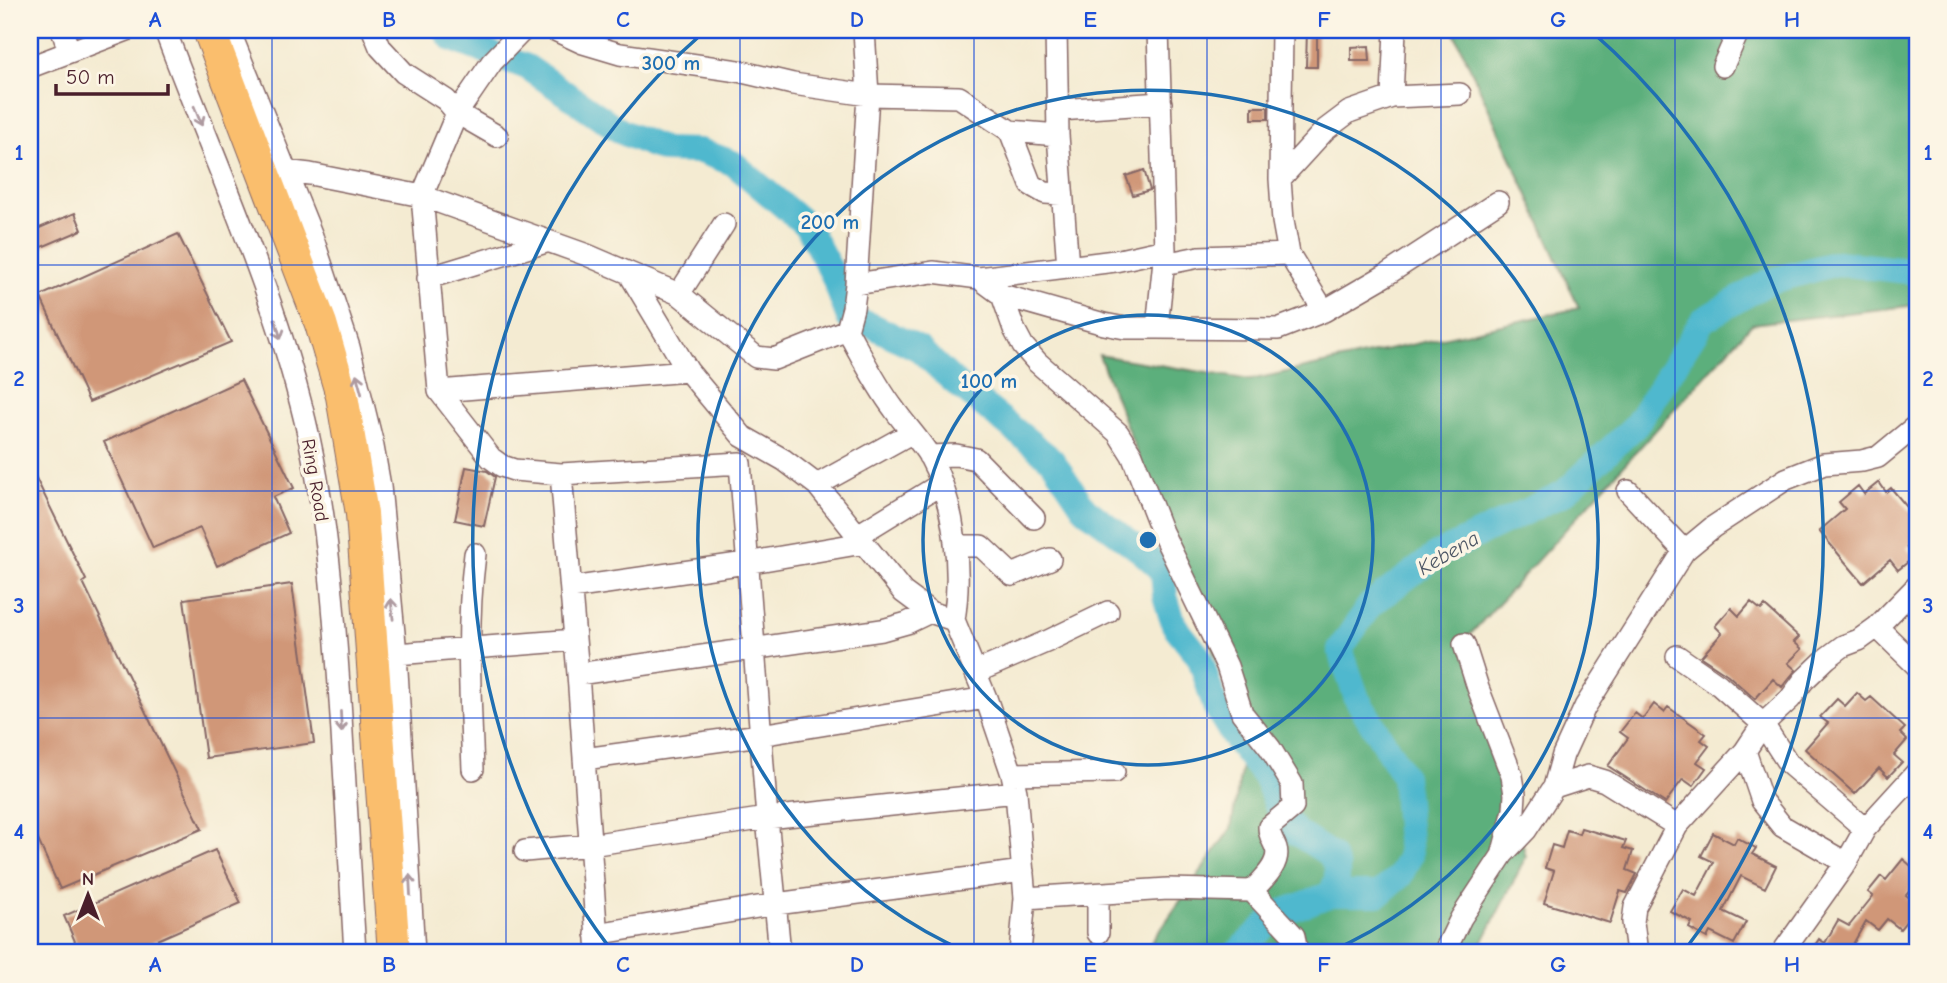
<svg xmlns="http://www.w3.org/2000/svg" width="1947" height="983" font-family="'Comic Neue',sans-serif">
  <style>
    .forest { fill: #5caf7b; stroke: #536753; stroke-width: 2 }
    .lines { fill: none; stroke-linecap: round; stroke-linejoin: round }
    .river { stroke: #50b8ce; stroke-width: 26 }
    .building { fill: #d09778 }
    .minor-casing { stroke: #866665; stroke-width: 24 }
    .highway-casing { stroke: #866665; stroke-width: 34 }
    .minor { stroke: #fff; stroke-width: 21 }
    .highway { stroke: #fabe6d; stroke-width: 32 }
    .oneway { stroke: #ae9aa0 }
    .grid { fill: none; stroke: #1d4ed8; stroke-width: 2; stroke-opacity: 0.55 }
    .ring { fill: none; stroke: #1f6fb2; stroke-width: 3.5 }
    .labels { text-anchor: middle; stroke-width: 7; stroke-linejoin: round; paint-order: stroke }
    .street-label { font-size: 19px; fill: #4a1f2b; stroke: #fcf5e5 }
    .water-label { font-size: 21px; font-style: italic; fill: #4c5564; stroke: #fcf5e5 }
    .centre { fill: #1f6fb2; stroke: #fcf5e5; stroke-width: 3.5 }
    .ring-label { font-size: 21px; text-anchor: middle; font-weight: bold; fill: #1f6fb2; stroke: #fcf5e5; stroke-width: 7; stroke-linejoin: round; paint-order: stroke }
    .neatline { fill: none; stroke: #1d4ed8; stroke-width: 2.5 }
    .grid-label { font-size: 23px; text-anchor: middle; font-weight: bold; fill: #1d4ed8 }
  </style>
  <rect width="100%" height="100%" fill="#fcf5e5"/>
  <filter id="ink" filterUnits="userSpaceOnUse"><feTurbulence type="fractalNoise" baseFrequency=".0143" numOctaves="2"/><feDisplacementMap in="SourceGraphic" scale="14" xChannelSelector="R" yChannelSelector="G"/><feConvolveMatrix kernelMatrix="1 2 1 2 8 2 1 2 1" color-interpolation-filters="sRGB"/></filter>
  <filter id="wash" filterUnits="userSpaceOnUse"><feTurbulence type="fractalNoise" baseFrequency=".00686" numOctaves="4" result="noise"/><feDisplacementMap in="SourceGraphic" scale="28" xChannelSelector="R" yChannelSelector="G"/><feGaussianBlur stdDeviation="1.57" result="paint"/><feColorMatrix in="noise" values="0 0 0 0 0 0 0 0 0 0 0 0 0 0 0 0 0 1.4 0 .05"/><feComposite in="paint" operator="in"/></filter>
  <g filter="url(#wash)">
    <rect width="100%" height="100%" fill="#f4ebd2"/>
    <path class="forest" d="M1453 30H1917V305L1752 324 1467 638 1526 857 1477 953H1144L1231 828 1247 737 1099 355 1250 380 1579 308Z"/>
    <g class="lines">
      <path class="river" d="M445 30 452 39 527 67 622 132 664 150 700 151 733 163 807 226 833 275 849 318 873 326 919 349 951 379 1052 460 1085 509 1141 551 1163 571 1165 596 1174 625 1200 658 1215 706 1235 739 1266 778 1281 814 1297 833 1331 855 1337 868V879L1331 894
        M1237 953 1278 914 1331 894H1379L1400 876 1410 855 1404 776 1357 699 1340 649 1370 605 1438 554 1564 493 1636 425 1703 320 1768 282 1837 263 1917 272"/>
    </g>
    <g id="blocks">
      <path class="building" d="M1307 30H1317V67H1306Z
        M1369 46 1370 61H1351V47Z
        M1252 107H1268V119H1252Z
        M1144 170 1150 190 1133 195 1126 176Z
        M75 213 82 230 30 252V232Z
        M178 234 231 342 89 402 40 296Z
        M241 380 294 488 273 497 289 533 217 566 200 528 153 548 104 442Z
        M30 466 86 580 83 582 202 829 60 889 30 822Z
        M466 467 487 471 495 477 484 526 455 520Z
        M1879 482 1886 492 1891 488 1917 519V540L1907 548 1914 557 1898 570 1890 560 1863 583 1819 531 1845 509 1839 502 1858 486 1864 494Z
        M292 584 314 743 206 758 184 599Z
        M1751 602 1761 610 1765 606 1799 637 1794 642 1802 649 1788 663 1796 670 1782 687 1773 679 1755 699 1728 675 1701 657 1722 633 1715 626 1731 608 1739 616Z
        M1857 693 1866 701 1871 697 1905 728 1900 733 1907 740 1894 755 1902 762 1888 777 1879 768 1855 794 1805 749 1828 723 1820 717 1837 699 1845 706Z
        M1654 704 1664 712 1668 707 1706 734 1701 740 1709 746 1697 762 1706 768 1693 786 1683 779 1665 803 1608 766 1628 738 1620 732 1635 713 1643 719Z
        M1581 828 1626 841 1623 848 1633 851 1627 870 1637 874 1627 893 1620 891 1610 923 1544 903 1554 871 1545 868 1552 845 1562 848 1567 830 1579 834Z
        M1713 833 1734 844 1737 838 1756 848 1752 854 1776 866 1765 888 1741 876 1723 911 1746 922 1734 944 1710 932 1707 938 1689 928 1692 922 1670 911 1683 889 1696 896 1714 862 1701 856Z
        M215 850 241 903 128 953H80L64 916Z
        M1903 859 1917 871V881L1906 895 1917 904V908L1900 929 1887 919 1878 930 1866 921 1848 953H1810L1819 939 1825 943 1838 920 1849 926 1873 896 1868 892 1881 876 1886 880Z"/>
    </g>
  </g>
  <g filter="url(#ink)">
    <use href="#blocks" fill-opacity="0" stroke="#866665" stroke-width="2"/>
    <g class="lines">
      <g class="minor-casing">
        <path id="minor" d="M62 30 69 51
          M165 30C215 164 278 297 309 438 329 529 335 622 341 716 345 795 350 874 355 953
          M229 30 312 236 349 347 372 441 380 486 396 654 414 953
          M373 30 380 47 404 73 446 100 457 113 497 136
          M523 30 492 62 457 113 422 196 439 391 491 458 502 466 514 470 561 474 740 463 767 818 780 953
          M555 30 583 43 620 54 738 71 793 84 868 95 864 30
          M1056 30 1058 135 1068 267
          M1158 30 1165 250 1157 328 1278 329 1324 311 1289 254 1283 221 1280 179 1282 30
          M1723 66 1739 30
          M30 67 127 30
          M1392 97 1395 30
          M1059 110 1161 103
          M1010 131 1031 185 1045 193 1061 194
          M284 171 310 174 422 196 587 255 629 273 688 371 742 436 784 460 817 485 903 592 930 612 954 620 986 698 1012 774 1016 792 1025 898 1020 953
          M1280 179 1325 130 1349 112 1392 97 1460 94
          M1164 264 1199 257 1289 254
          M629 273 679 294 756 357 774 359 847 330C862 357 875 384 894 409 905 425 920 440 930 457 955 503 962 569 954 620
          M428 278 546 242
          M979 278 1115 261 1165 250
          M856 284 933 272 979 278 1002 295 1104 324 1125 328H1157
          M679 294 724 224
          M1002 295 1014 329 1023 346 1037 362 1118 433 1132 455 1162 532 1227 666 1242 713 1270 748 1292 784 1293 807 1269 827C1269 836 1273 840 1276 848 1281 864 1262 880 1252 891
          M1324 311 1386 275 1498 202
          M847 330 853 308 856 284 868 95 959 97 1010 131 1058 135
          M439 391 688 371
          M929 456 956 455 976 459 1034 518
          M561 474 578 674 598 953
          M817 485 911 433
          M1628 491 1684 551
          M858 535 941 484
          M956 546H981L1012 575 1050 559
          M571 588 746 563 863 543
          M1877 627 1917 666
          M1464 644 1478 688 1512 776 1515 794 1514 810 1503 852
          M396 654 575 640
          M976 672 1048 641 1108 612
          M578 674 882 630 907 623 930 612
          M1745 751 1762 801 1782 826 1846 863
          M584 759 760 735 986 698
          M473 769C470 696 466 626 475 554
          M1012 774 1114 772
          M1554 787 1588 776 1605 781 1677 826
          M1865 829 1788 763 1763 724 1790 699 1804 680 1827 658 1843 646 1859 640 1877 627 1917 586
          M525 851 590 845 767 818 1016 792
          M1098 894V933
          M1025 898 1168 889 1252 891 1294 936 1297 953
          M596 934 776 904 1023 871
          M1444 953 1461 918 1503 854 1526 830 1554 787 1563 755 1585 707 1684 551 1713 527 1786 479 1824 464 1862 461 1878 457 1917 425
          M1637 953 1633 922 1635 907 1677 826 1745 751 1763 724 1719 685 1677 656
          M1782 953 1846 863 1865 829 1917 772"/>
      </g>
      <g class="highway-casing">
        <path id="highway" d="M209 30 321 324 342 396 362 514 394 953"/>
      </g>
      <use href="#minor" class="minor"/>
      <use href="#highway" class="highway"/>
    </g>
    <defs><path id="oneway-shaft" d="M-6 0H5M1.5-3L5.5 0L1.5 3" fill="none" stroke-width="1.6" stroke-linecap="round" stroke-linejoin="round" transform="scale(1.75)"/></defs>
    <g class="oneway">
      <use href="#oneway-shaft" transform="translate(198 116) rotate(68)"/>
      <use href="#oneway-shaft" transform="translate(278 329) rotate(73)"/>
      <use href="#oneway-shaft" transform="translate(359 384) rotate(-105)"/>
      <use href="#oneway-shaft" transform="translate(392 609) rotate(-96)"/>
      <use href="#oneway-shaft" transform="translate(341 722) rotate(87)"/>
      <use href="#oneway-shaft" transform="translate(410 885) rotate(-93)"/>
    </g>
  </g>
  <path class="grid" d="M272 30V953M506 30V953M740 30V953M974 30V953M1207 30V953M1441 30V953M1675 30V953M30 265H1917M30 491H1917M30 718H1917"/>
  <g class="ring">
    <circle cx="1148" cy="540" r="225"/>
    <path d="M969 953A450 450 0 1 1 1327 953"/>
    <path d="M612 951A675 675 0 0 1 705 31M1591 31A675 675 0 0 1 1684 951"/>
  </g>
  <g class="labels">
    <g class="street-label">
      <text transform="translate(316 480) rotate(80)" y="7">Ring Road</text>
    </g>
    <g class="water-label">
      <text transform="translate(1448 553) rotate(-30)" y="7">Kebena</text>
    </g>
  </g>
  <circle cx="1148" cy="540" r="10" class="centre"/>
  <g class="ring-label">
    <text x="671" y="70">300 m</text>
    <text x="830" y="229">200 m</text>
    <text x="989" y="388">100 m</text>
  </g>
  <rect width="1947" height="983" fill="none" stroke="#fcf5e5" stroke-width="77"/>
  <g transform="translate(88 895)" stroke="#fcf5e5" stroke-width="5" paint-order="stroke">
  <path d="M0-5L12 26L0 18L-12 26Z" fill="#4a1f2b"/>
  <text y="-10" font-size="19" font-weight="bold" text-anchor="middle" fill="#4a1f2b">N</text>
  </g>
  <path d="M56 84v10h112v-10" fill="none" stroke="#4a1f2b" stroke-width="3.5"/>
  <text x="66" y="84" font-size="21" fill="#4a1f2b" stroke="#fcf5e5" stroke-width="5" paint-order="stroke">50 m</text>
  <rect x="38" y="38" width="1871" height="906" class="neatline"/>
  <g class="grid-label">
    <text x="155" y="27">A</text>
    <text x="389" y="27">B</text>
    <text x="623" y="27">C</text>
    <text x="857" y="27">D</text>
    <text x="1090" y="27">E</text>
    <text x="1324" y="27">F</text>
    <text x="1558" y="27">G</text>
    <text x="1792" y="27">H</text>
    <text x="19" y="160">1</text>
    <text x="1928" y="160">1</text>
    <text x="19" y="386">2</text>
    <text x="1928" y="386">2</text>
    <text x="19" y="613">3</text>
    <text x="1928" y="613">3</text>
    <text x="19" y="839">4</text>
    <text x="1928" y="839">4</text>
    <text x="155" y="972">A</text>
    <text x="389" y="972">B</text>
    <text x="623" y="972">C</text>
    <text x="857" y="972">D</text>
    <text x="1090" y="972">E</text>
    <text x="1324" y="972">F</text>
    <text x="1558" y="972">G</text>
    <text x="1792" y="972">H</text>
  </g>
</svg>
